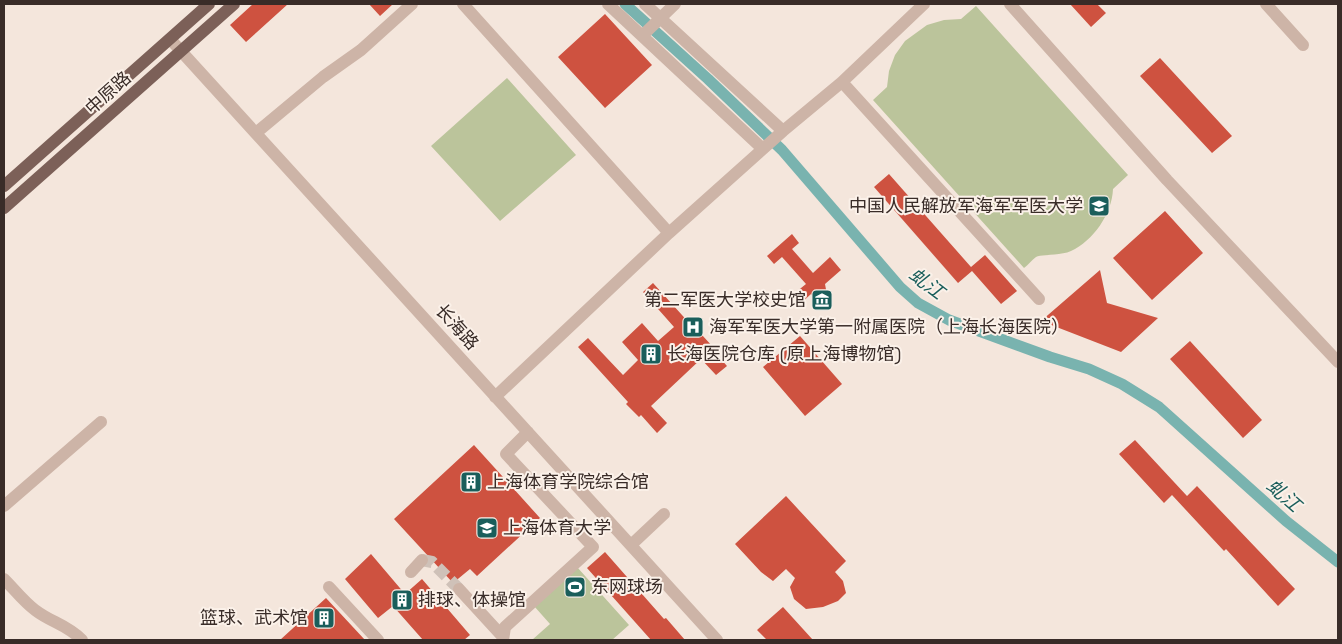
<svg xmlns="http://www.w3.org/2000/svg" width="1342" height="644" font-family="'Space Grotesk','Noto Sans SC',sans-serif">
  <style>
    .green { fill: #bbc49b }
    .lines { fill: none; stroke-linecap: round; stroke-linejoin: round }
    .canal { stroke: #79b3af; stroke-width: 11 }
    .building { fill: #ce5240 }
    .minor-tunnel { stroke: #cfc1b8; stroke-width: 12; stroke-dasharray: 12 6; stroke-linecap: butt }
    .minor { stroke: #cdb4a7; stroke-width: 12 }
    .major { stroke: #7c6058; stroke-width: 12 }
    .labels { text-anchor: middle; stroke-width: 4; stroke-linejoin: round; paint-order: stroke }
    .street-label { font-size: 18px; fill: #392c28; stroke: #fbf1e9 }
    .poi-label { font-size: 18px; fill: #392c28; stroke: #fbf1e9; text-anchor: start }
    .water-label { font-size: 19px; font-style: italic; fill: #1a5e5b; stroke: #fbf1e9 }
  </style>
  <rect width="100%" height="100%" fill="#f4e6dc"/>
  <path class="green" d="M976 6 1128 175 1113 189C1112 214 1093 241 1071 251 1060 256 1042 254 1036 257 1032 260 1028 265 1024 268L873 100 887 87 889 71 895 55 905 41 927 25 944 20 961 19Z
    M507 78 576 155 500 221 431 146Z
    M577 567 629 625 612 640H532L550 624 534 606Z"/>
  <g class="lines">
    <path class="canal" d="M625 4 708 79 782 150 900 287 918 303 949 320 1050 357 1089 369 1122 384 1159 407 1286 521 1338 562"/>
  </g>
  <path class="building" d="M253 4H288L246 42 230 25Z
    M369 4H393L380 16Z
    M1070 4H1097L1106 13 1091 27Z
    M605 14 652 65 605 108 558 57Z
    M1160 58 1232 136 1212 153 1140 76Z
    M889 174 971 267 985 255 1017 291 1001 304 972 271 958 283 874 187Z
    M1165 211 1203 253 1152 300 1113 258Z
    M792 234 799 243 792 249 813 273 830 257 841 270 825 284 827 295 823 300 816 301 811 294 799 305 791 296 806 284 782 257 774 264 767 256Z
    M1100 270 1107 303 1158 318 1121 352 1041 321Z
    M653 283 701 336 702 335 713 347 712 349 727 366 716 375 701 359 651 406 667 423 657 433 641 415 639 417 626 404 628 402 578 347 588 338 623 375 638 360 622 342 642 323 658 341 674 327 643 292Z
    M800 336 842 384 805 416 763 367Z
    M1190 341 1262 420 1243 438 1170 359Z
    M1135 440 1187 496 1197 486 1295 589 1278 606 1226 549 1224 551 1172 495 1164 503 1119 454Z
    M474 445 540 518 477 576 470 569 453 583 394 519Z
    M786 496 846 561 835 572 843 581 846 593 838 601 823 607 806 609 794 599 790 587 795 578 786 569 773 581 761 572 735 544Z
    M605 552 664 619 666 618 685 640H651L587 568Z
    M371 554 405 594 422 579 470 635 464 640H423L393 606 378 618 345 579Z
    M326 598 365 640H280Z
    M783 607 813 640H767L757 630Z"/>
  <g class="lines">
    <path class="minor-tunnel" d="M422 560 432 562 459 589"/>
    <path class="minor" d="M463 4 669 233
      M608 4 763 149
      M645 4 783 131
      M1010 4 1167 180 1338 362
      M1266 4 1303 45
      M642 36 675 4
      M170 39 717 640
      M842 82 1039 299
      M256 133 323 77 361 50 412 4
      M495 397 669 233 783 131 842 82 924 4
      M4 506 101 422
      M631 545 664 514
      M411 572 422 560
      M4 579C14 589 24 602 35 610 52 623 66 624 82 640
      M329 587 378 640
      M459 589 503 637
      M503 640 505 627 593 547 506 454 528 432"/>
    <path class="major" d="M4 186 209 4
      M4 208 234 4"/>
  </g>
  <defs>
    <g id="university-square" transform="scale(1.125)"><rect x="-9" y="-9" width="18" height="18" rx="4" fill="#1a5e5b" stroke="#fbf1e9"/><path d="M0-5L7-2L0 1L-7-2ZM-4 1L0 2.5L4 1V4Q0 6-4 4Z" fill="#fff"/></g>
    <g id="museum-square" transform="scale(1.125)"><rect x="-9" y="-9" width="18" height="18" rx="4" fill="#1a5e5b" stroke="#fbf1e9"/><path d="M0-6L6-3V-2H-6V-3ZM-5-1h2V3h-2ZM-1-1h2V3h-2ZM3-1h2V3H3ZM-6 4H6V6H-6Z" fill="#fff"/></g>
    <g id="hospital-square" transform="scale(1.125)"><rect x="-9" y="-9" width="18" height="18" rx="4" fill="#1a5e5b" stroke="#fbf1e9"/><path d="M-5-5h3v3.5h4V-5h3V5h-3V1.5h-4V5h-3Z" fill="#fff"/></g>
    <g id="building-square" transform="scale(1.125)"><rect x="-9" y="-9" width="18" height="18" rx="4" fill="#1a5e5b" stroke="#fbf1e9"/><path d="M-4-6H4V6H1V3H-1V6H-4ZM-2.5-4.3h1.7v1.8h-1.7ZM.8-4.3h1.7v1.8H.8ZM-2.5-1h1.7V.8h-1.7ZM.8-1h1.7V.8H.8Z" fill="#fff"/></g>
    <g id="stadium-square" transform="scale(1.125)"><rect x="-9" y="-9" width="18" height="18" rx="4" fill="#1a5e5b" stroke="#fbf1e9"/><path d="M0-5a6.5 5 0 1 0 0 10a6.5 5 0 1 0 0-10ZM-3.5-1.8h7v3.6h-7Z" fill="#fff"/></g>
  </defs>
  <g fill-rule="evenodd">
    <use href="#university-square" x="1099" y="206"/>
    <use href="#museum-square" x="822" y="300"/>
    <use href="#hospital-square" x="693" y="327"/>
    <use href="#building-square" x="651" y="354"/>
    <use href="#building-square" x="471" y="482"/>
    <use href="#university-square" x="487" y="528"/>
    <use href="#stadium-square" x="575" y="587"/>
    <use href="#building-square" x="402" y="600"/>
    <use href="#building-square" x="324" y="618"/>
  </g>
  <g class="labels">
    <g class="street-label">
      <text transform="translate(108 93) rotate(-42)" y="6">中原路</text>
      <text transform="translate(457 327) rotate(48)" y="6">长海路</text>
    </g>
    <g class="poi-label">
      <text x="1083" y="212" text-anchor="end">中国人民解放军海军军医大学</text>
      <text x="806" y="306" text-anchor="end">第二军医大学校史馆</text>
      <text x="709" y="333">海军军医大学第一附属医院（上海长海医院）</text>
      <text x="667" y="360">长海医院仓库 (原上海博物馆)</text>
      <text x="487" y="488">上海体育学院综合馆</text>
      <text x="503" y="534">上海体育大学</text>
      <text x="591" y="593">东网球场</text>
      <text x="418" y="606">排球、体操馆</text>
      <text x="308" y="624" text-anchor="end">篮球、武术馆</text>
    </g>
    <g class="water-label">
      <text transform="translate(927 283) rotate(37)" y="7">虬江</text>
      <text transform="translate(1284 495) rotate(41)" y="7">虬江</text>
    </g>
  </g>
  <rect width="1342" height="644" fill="none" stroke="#392c28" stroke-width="10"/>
</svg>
